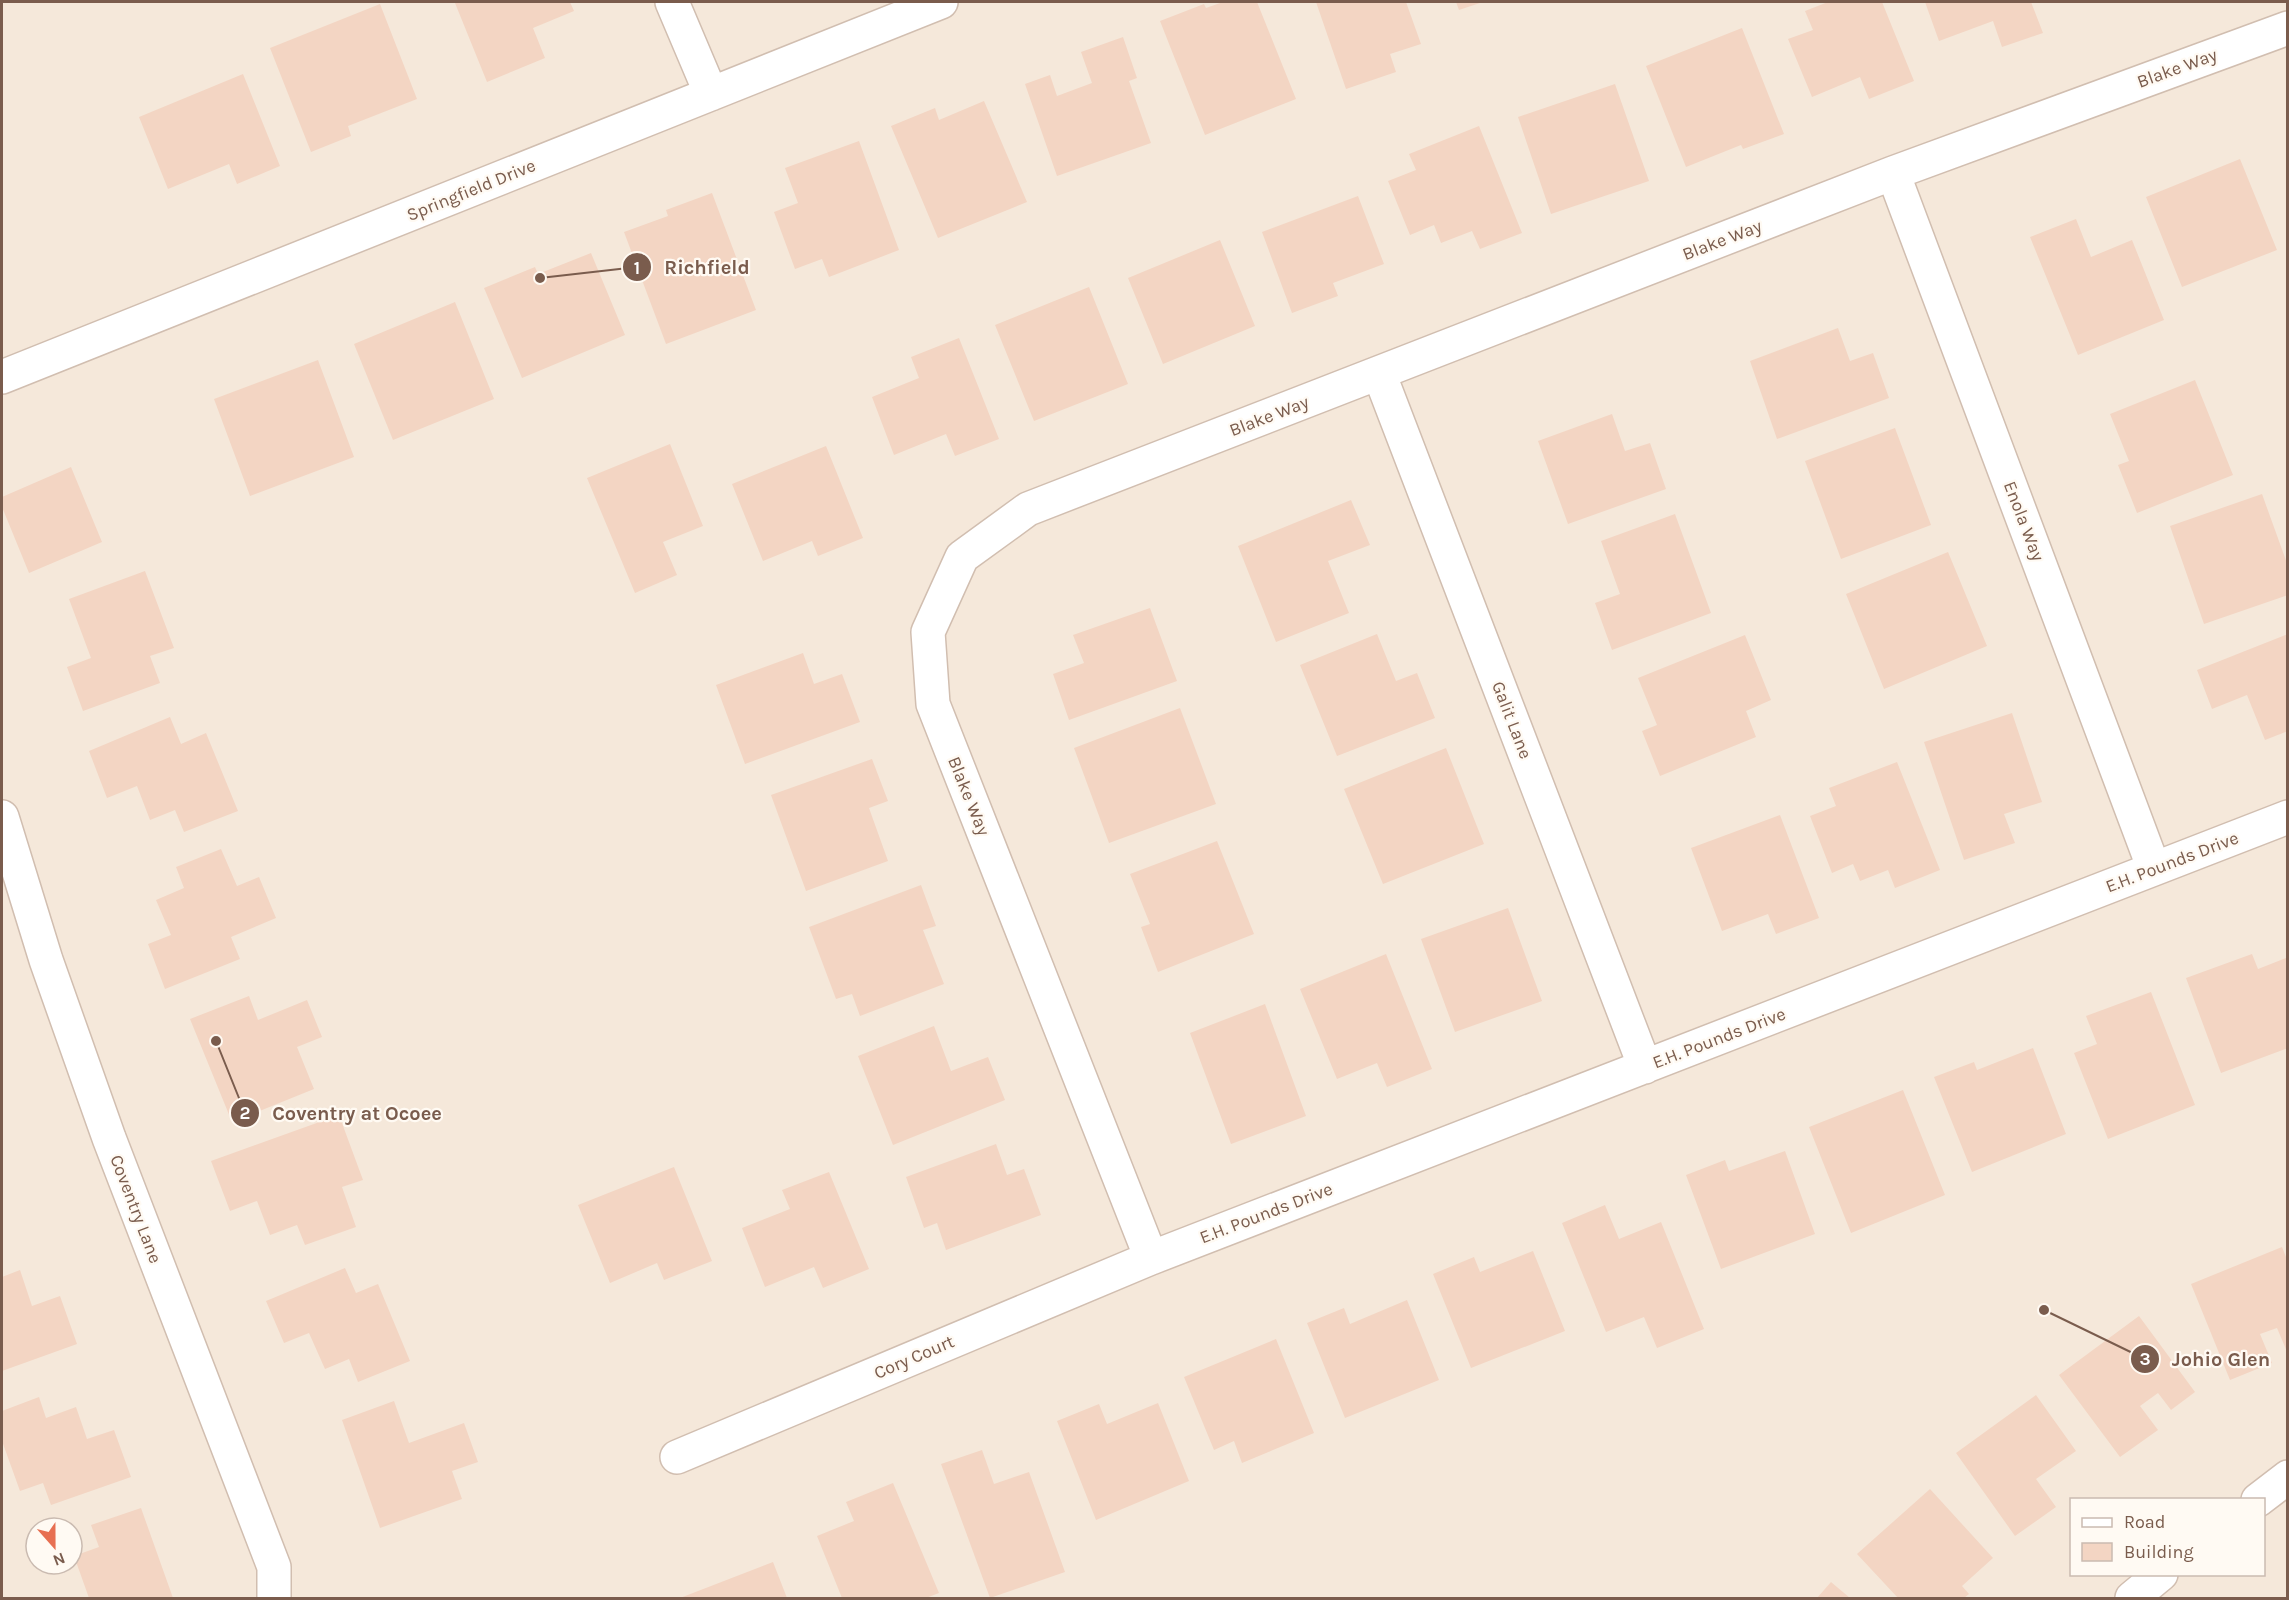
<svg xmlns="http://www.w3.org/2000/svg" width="2289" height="1600" font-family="Karla,sans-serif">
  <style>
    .residential { fill: #f5e8da; fill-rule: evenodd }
    .building { fill: #f3d5c3 }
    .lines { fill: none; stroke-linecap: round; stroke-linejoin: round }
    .minor-casing { stroke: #d1beb0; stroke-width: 36 }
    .minor { stroke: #fff; stroke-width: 33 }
    .labels { text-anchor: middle; stroke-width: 4.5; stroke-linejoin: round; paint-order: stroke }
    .street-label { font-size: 18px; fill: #7a5c4d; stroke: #fffaf3 }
    .leader { fill: none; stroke: #7a5c4d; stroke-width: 2 }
    .callout-dot { fill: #7a5c4d; stroke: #fffaf3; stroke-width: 2 }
    .mark-label { font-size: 18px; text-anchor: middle; font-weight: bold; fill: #fff }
    .callout-label { font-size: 20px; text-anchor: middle; font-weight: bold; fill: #7a5c4d; stroke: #fffaf3; stroke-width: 4.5; stroke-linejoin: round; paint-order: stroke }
  </style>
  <rect width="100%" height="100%" fill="#fdf6ec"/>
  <path class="residential" d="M2 2H2287V1598H2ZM2072 1500H2264V1574H2072ZM36 1528H72V1564H36Z"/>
  <path class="building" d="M458 2H570L574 11 533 28 545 58 487 82 455 3Z
    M1223 2H1257L1296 99 1205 135 1160 21 1204 4 1206 8Z
    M1316 2H1406L1421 44 1390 54 1396 72 1346 89Z
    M1456 2H1483L1459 10Z
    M1828 2H1882L1914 81 1869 99 1860 77 1812 97 1788 39 1813 30 1805 11Z
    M1925 2H2031L2043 33 2002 47 1993 21 1939 41Z
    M380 4 417 99 348 126 351 136 311 152 270 48Z
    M1742 28 1784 134 1743 149 1741 145 1686 167 1646 66Z
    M1123 37 1137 78 1129 81 1151 143 1057 176 1025 84 1050 75 1057 96 1092 83 1081 52Z
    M243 74 280 166 237 184 229 164 168 189 139 117Z
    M1615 84 1649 181 1551 214 1518 117Z
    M984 101 1027 202 938 238 891 126 935 108 939 120Z
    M1479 126 1522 233 1480 249 1472 231 1441 243 1434 225 1410 235 1388 181 1416 170 1409 154Z
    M859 141 899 250 829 277 822 259 795 269 774 212 798 203 785 168Z
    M2240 159 2277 250 2182 287 2146 197Z
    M712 193 756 310 666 344 624 232 668 216 666 210Z
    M1358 196 1384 264 1333 283 1338 296 1292 313 1262 232Z
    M2076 219 2091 257 2132 240 2164 320 2078 355 2030 237Z
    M1220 240 1255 326 1163 364 1128 278Z
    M591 253 625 335 522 378 484 288 535 267 538 274Z
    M1089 287 1128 384 1034 421 995 325Z
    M455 302 494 399 393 440 354 344Z
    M1838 328 1850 361 1873 353 1889 398 1777 439 1750 361Z
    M959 338 999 439 955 456 946 434 894 455 872 397 919 378 911 357Z
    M318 360 354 457 250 496 214 399Z
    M2195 380 2233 475 2137 513 2118 465 2129 461 2110 414Z
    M1612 414 1625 451 1650 443 1666 489 1568 524 1538 441Z
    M1895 428 1931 525 1841 559 1805 461Z
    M670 444 703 526 663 542 677 575 635 593 587 478Z
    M826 446 863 538 818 556 812 541 763 561 732 484Z
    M71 467 102 542 29 573 2 507V497Z
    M2262 494 2288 566V595L2204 624 2170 526Z
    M1351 500 1370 545 1328 561 1349 613 1276 642 1238 546Z
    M1675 514 1711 613 1612 650 1595 603 1620 594 1601 541Z
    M1948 552 1987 646 1884 689 1846 594Z
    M145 571 174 648 150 656 160 683 83 711 67 667 91 658 69 599Z
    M1150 608 1177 681 1069 720 1053 674 1084 663 1073 635Z
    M1377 634 1396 681 1417 673 1435 718 1337 756 1300 665Z
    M2288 634V731L2265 740 2247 695 2212 709 2197 670Z
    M1745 635 1771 700 1746 711 1756 737 1660 776 1642 731 1657 725 1638 678Z
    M803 653 814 684 842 674 860 722 745 764 716 685Z
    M1180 708 1216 804 1109 843 1074 748Z
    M2012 713 2042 802 2004 814 2015 843 1964 860 1924 742Z
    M170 717 181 744 206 733 238 811 184 832 175 810 150 820 137 786 107 798 89 751Z
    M1446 748 1484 844 1383 884 1344 789Z
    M872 759 888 801 869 808 888 861 806 891 771 795Z
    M1897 762 1940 870 1895 888 1888 870 1860 881 1853 864 1832 873 1810 816 1836 806 1829 788Z
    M1780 815 1819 918 1776 934 1768 914 1722 931 1691 848Z
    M1217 841 1254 934 1158 972 1141 927 1150 924 1130 874Z
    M221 849 237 886 259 877 276 918 231 937 240 959 165 989 148 944 171 935 156 900 184 888 176 867Z
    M921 885 936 926 923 930 944 984 860 1016 852 994 836 999 809 927Z
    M1508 908 1542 1001 1455 1032 1421 939Z
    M1386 954 1432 1069 1387 1087 1377 1063 1337 1079 1300 989Z
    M2252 954 2258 969 2286 958 2288 1048 2221 1073 2186 978Z
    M2151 992 2195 1105 2108 1139 2074 1053 2097 1044 2086 1016Z
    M249 996 258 1020 307 1000 322 1037 297 1047 314 1089 232 1122 190 1019Z
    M1265 1004 1306 1116 1231 1144 1190 1033Z
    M934 1026 951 1071 988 1057 1005 1100 893 1145 858 1056Z
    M2033 1048 2066 1134 1972 1172 1934 1077 1974 1062 1977 1070Z
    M1903 1090 1945 1195 1851 1233 1809 1127Z
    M339 1115 363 1180 342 1187 356 1227 305 1245 297 1225 270 1235 257 1201 230 1211 211 1161Z
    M996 1144 1007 1175 1024 1169 1041 1215 946 1250 937 1223 924 1228 906 1177Z
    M1785 1151 1815 1234 1721 1269 1686 1175 1725 1160 1729 1171Z
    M674 1167 712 1261 664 1280 657 1263 610 1283 578 1205Z
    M829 1172 869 1269 823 1288 814 1267 765 1287 742 1228 790 1209 782 1190Z
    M1605 1205 1619 1239 1661 1222 1704 1329 1657 1348 1644 1317 1606 1332 1562 1223Z
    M2282 1247 2288 1262V1354L2277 1328 2260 1334 2272 1363 2230 1380 2191 1284Z
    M1533 1251 1565 1331 1471 1368 1433 1274 1474 1257 1480 1272Z
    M345 1268 356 1293 378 1284 410 1361 358 1382 349 1359 325 1369 309 1333 284 1343 266 1301Z
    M20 1270 32 1306 60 1296 77 1344 2 1371V1277Z
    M1407 1300 1439 1380 1345 1418 1307 1323 1344 1308 1350 1324Z
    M2139 1316 2195 1392 2171 1410 2158 1393 2140 1406 2158 1430 2120 1457 2059 1375Z
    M1276 1339 1314 1433 1242 1463 1234 1441 1214 1450 1184 1377Z
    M2036 1395 2076 1451 2036 1479 2056 1507 2015 1536 1956 1453Z
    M39 1397 46 1418 76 1407 87 1439 114 1430 131 1477 51 1505 43 1483 20 1491 2 1441V1411Z
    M394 1401 409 1443 464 1423 478 1462 452 1471 462 1499 380 1528 342 1420Z
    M1158 1403 1189 1481 1096 1520 1057 1421 1099 1404 1107 1424Z
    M982 1450 994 1484 1029 1472 1065 1572 990 1598 941 1464Z
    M893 1483 939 1593 926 1598H842L817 1536 854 1521 846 1502Z
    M1930 1489 1993 1558 1962 1586 1969 1594 1964 1598H1898L1857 1554Z
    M141 1508 173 1598H89L74 1556 99 1547 91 1525Z
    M773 1562 787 1598H680Z
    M1831 1582 1850 1598H1817Z"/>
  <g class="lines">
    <g class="minor-casing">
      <path id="minor" d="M672 2 711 94
        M1893 173 2154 869
        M1379 373 1645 1067
        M2 377 941 2
        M2 817 46 960 109 1138 274 1567V1598
        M1151 1258 933 704 928 632 962 557 1028 509 1893 173 2288 28
        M677 1457 1151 1258 2288 817
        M2258 1500 2288 1477
        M2132 1598 2161 1574"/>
    </g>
    <use href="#minor" class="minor"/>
  </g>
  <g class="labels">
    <g class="street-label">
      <text transform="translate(2177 68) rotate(-20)" y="6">Blake Way</text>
      <text transform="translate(471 190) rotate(-22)" y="6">Springfield Drive</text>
      <text transform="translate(1722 240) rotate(-21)" y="6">Blake Way</text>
      <text transform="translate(1269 416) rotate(-21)" y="6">Blake Way</text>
      <text transform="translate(2024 521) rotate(69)" y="6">Enola Way</text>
      <text transform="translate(1512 720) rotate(69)" y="6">Galit Lane</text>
      <text transform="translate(969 796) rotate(68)" y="6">Blake Way</text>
      <text transform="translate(2172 862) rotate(-21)" y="6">E.H. Pounds Drive</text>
      <text transform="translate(1719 1038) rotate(-21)" y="6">E.H. Pounds Drive</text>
      <text transform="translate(136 1209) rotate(69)" y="6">Coventry Lane</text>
      <text transform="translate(1266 1213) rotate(-21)" y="6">E.H. Pounds Drive</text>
      <text transform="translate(914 1357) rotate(-23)" y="6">Cory Court</text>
    </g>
  </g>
  <path class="leader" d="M540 278L637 267M216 1041L245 1113M2044 1310L2145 1359"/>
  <g class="callout-dot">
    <circle cx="540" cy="278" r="6"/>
    <circle cx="216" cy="1041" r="6"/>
    <circle cx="2044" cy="1310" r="6"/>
    <circle cx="637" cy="267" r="15"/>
    <circle cx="245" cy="1113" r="15"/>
    <circle cx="2145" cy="1359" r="15"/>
  </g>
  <g class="mark-label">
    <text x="637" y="274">1</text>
    <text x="245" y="1119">2</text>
    <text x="2145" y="1365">3</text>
  </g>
  <g class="callout-label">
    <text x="707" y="274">Richfield</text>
    <text x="357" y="1120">Coventry at Ocoee</text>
    <text x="2221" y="1366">Johio Glen</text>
  </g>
  <rect width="2289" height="1600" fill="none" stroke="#7a5c4d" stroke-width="6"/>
  <rect x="2070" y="1498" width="195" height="78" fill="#fffaf3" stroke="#cabbb1" stroke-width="1.5"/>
  <rect x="2082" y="1518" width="30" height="9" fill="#ffffff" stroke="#cabbb1" stroke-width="1.5"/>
  <text x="2124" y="1528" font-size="18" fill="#7a5c4d">Road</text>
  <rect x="2082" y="1543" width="30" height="18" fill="#f3d5c3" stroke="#cabbb1" stroke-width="1.5"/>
  <text x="2124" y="1558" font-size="18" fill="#7a5c4d">Building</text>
  <g transform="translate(54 1546) rotate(159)"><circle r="28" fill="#fffaf3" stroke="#cabbb1" stroke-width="1.5"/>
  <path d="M0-4.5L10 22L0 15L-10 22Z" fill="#e76f51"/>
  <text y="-9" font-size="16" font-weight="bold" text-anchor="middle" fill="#7a5c4d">N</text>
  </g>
</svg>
